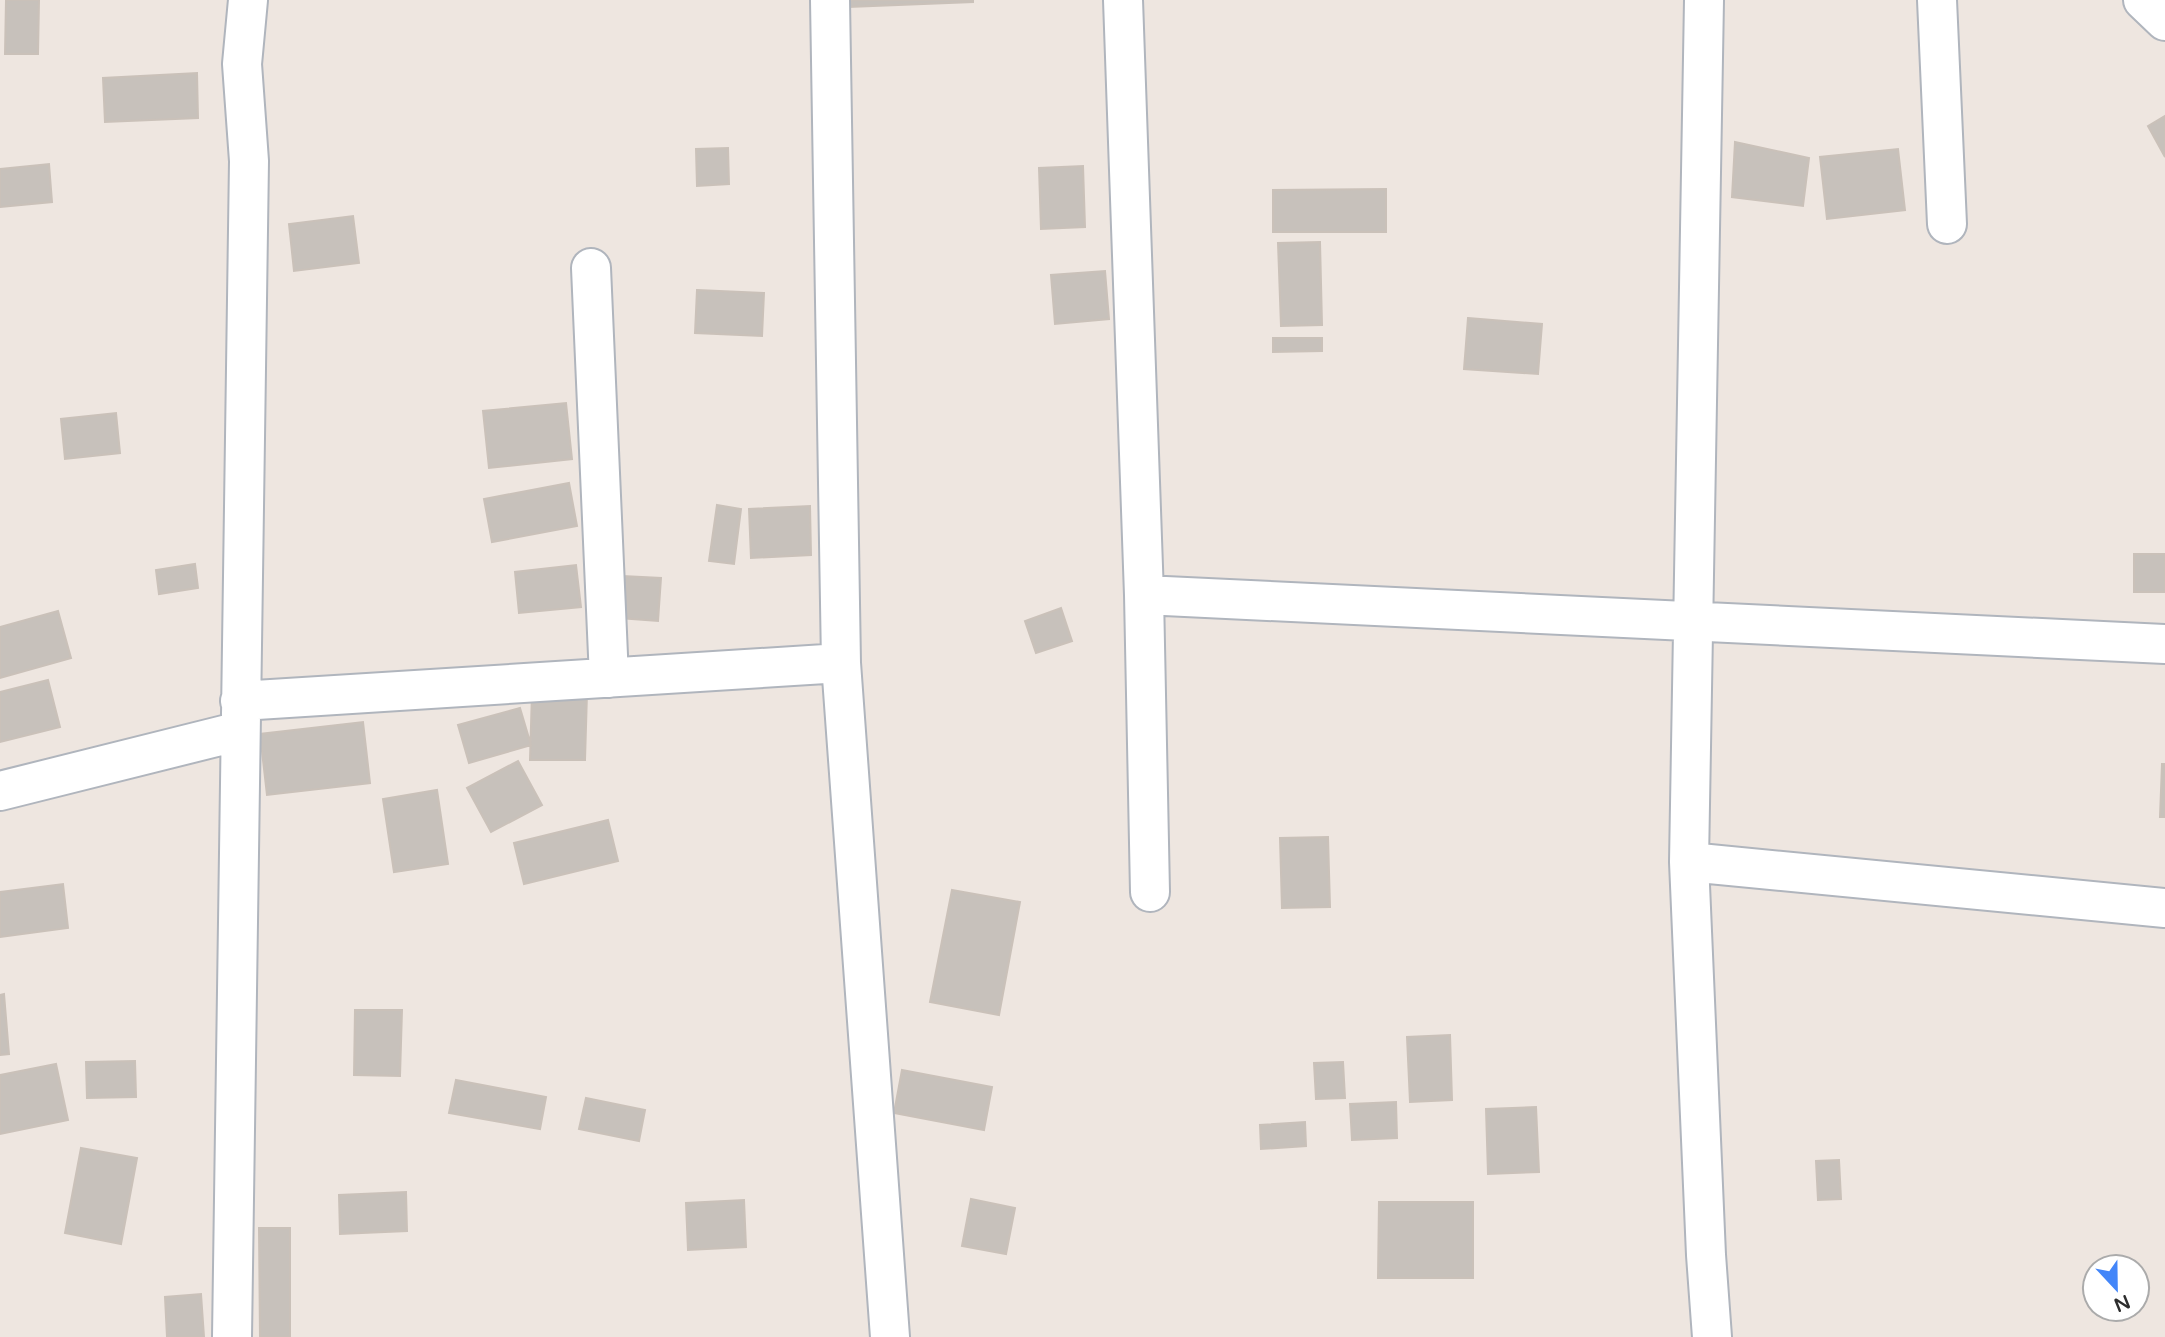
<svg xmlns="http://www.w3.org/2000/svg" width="2165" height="1337" font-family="'Varela Round',sans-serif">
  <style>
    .building { fill: #c7c1bb; stroke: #cac1b9; stroke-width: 2 }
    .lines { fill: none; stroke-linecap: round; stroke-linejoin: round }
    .minor-casing { stroke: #b0b5bd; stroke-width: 42 }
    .minor { stroke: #fff; stroke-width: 38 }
  </style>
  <rect width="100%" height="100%" fill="#eee6e0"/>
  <path class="building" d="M6 0H39L38 54H5Z
    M850 0H973V2L849 7Z
    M197 73 198 118 105 122 103 78Z
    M2165 116V157L2148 126Z
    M1735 142 1809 158 1803 206 1732 197Z
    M728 148 729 184 697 186 696 149Z
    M1898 149 1905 210 1827 219 1820 157Z
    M49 164 52 202 0 207V169Z
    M1083 166 1085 227 1041 229 1039 168Z
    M1386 189V232H1273V190Z
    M353 216 359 263 294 271 289 224Z
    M1320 242 1322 325 1281 326 1278 243Z
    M1105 271 1109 319 1055 324 1051 275Z
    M697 290 764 293 762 336 695 333Z
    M1468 318 1542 324 1538 374 1464 369Z
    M1273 338H1322V351L1273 352Z
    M566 403 572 459 489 468 483 411Z
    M116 413 120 453 65 459 61 419Z
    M569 483 577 526 492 542 484 499Z
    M717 505 741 509 734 564 709 561Z
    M810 506 811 555 751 558 749 509Z
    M2134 554H2165V592H2134Z
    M195 564 198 588 159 594 156 570Z
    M576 565 581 607 519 613 515 572Z
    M622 576 661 578 658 621 619 618Z
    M1061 608 1072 641 1036 653 1025 621Z
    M58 611 71 658 0 678V627Z
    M48 680 60 727 0 742V692Z
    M532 692 587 693 585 760H530Z
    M520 708 531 745 469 763 458 725Z
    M363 722 370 783 267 795 260 734Z
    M518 761 542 805 491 832 467 788Z
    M2162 764H2165V817H2160Z
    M437 790 448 864 394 872 383 799Z
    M608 820 618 861 524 884 514 843Z
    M1328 837 1330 907 1282 908 1280 838Z
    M63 884 68 928 0 937V892Z
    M952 890 1020 902 999 1015 930 1002Z
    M4 994 9 1054 0 1055V995Z
    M355 1010H402L400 1076 354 1075Z
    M1450 1035 1452 1100 1410 1102 1407 1037Z
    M135 1061 136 1097 87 1098 86 1062Z
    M1343 1062 1345 1098 1316 1099 1314 1063Z
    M56 1064 68 1120 0 1134V1075Z
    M902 1070 992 1087 984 1130 894 1113Z
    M456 1080 546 1097 540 1129 449 1113Z
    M586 1098 645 1110 639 1141 579 1129Z
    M1396 1102 1397 1138 1352 1140 1350 1104Z
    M1536 1107 1539 1172 1488 1174 1486 1109Z
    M1305 1122 1306 1146 1261 1149 1260 1125Z
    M81 1148 137 1158 121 1244 65 1233Z
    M1839 1160 1841 1199 1818 1200 1816 1161Z
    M406 1192 407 1231 340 1234 339 1195Z
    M971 1199 1015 1208 1006 1254 962 1246Z
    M744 1200 746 1247 688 1250 686 1203Z
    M1379 1202H1473V1278H1378Z
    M259 1228H290V1337H260Z
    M201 1294 204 1337H167L165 1297Z"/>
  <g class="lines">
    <g class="minor-casing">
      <path id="minor" d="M830 0 841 663 890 1337
        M1123 0 1144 595 1150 892
        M1704 0 1689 862 1706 1255 1712 1337
        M1937 0 1947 224
        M2143 0 2165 21
        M591 268 609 678
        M1144 595 2165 644
        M240 701 841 663
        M0 791 240 731
        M1689 862 2165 908
        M232 1337 249 161 242 64 248 0"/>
    </g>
    <use href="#minor" class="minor"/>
  </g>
  <g transform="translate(2116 1288) rotate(158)"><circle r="33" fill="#ffffff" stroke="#ababab" stroke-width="2"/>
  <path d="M0-5L12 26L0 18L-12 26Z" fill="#4386f9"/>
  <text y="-10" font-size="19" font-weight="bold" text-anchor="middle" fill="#2d2d2d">N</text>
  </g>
</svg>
